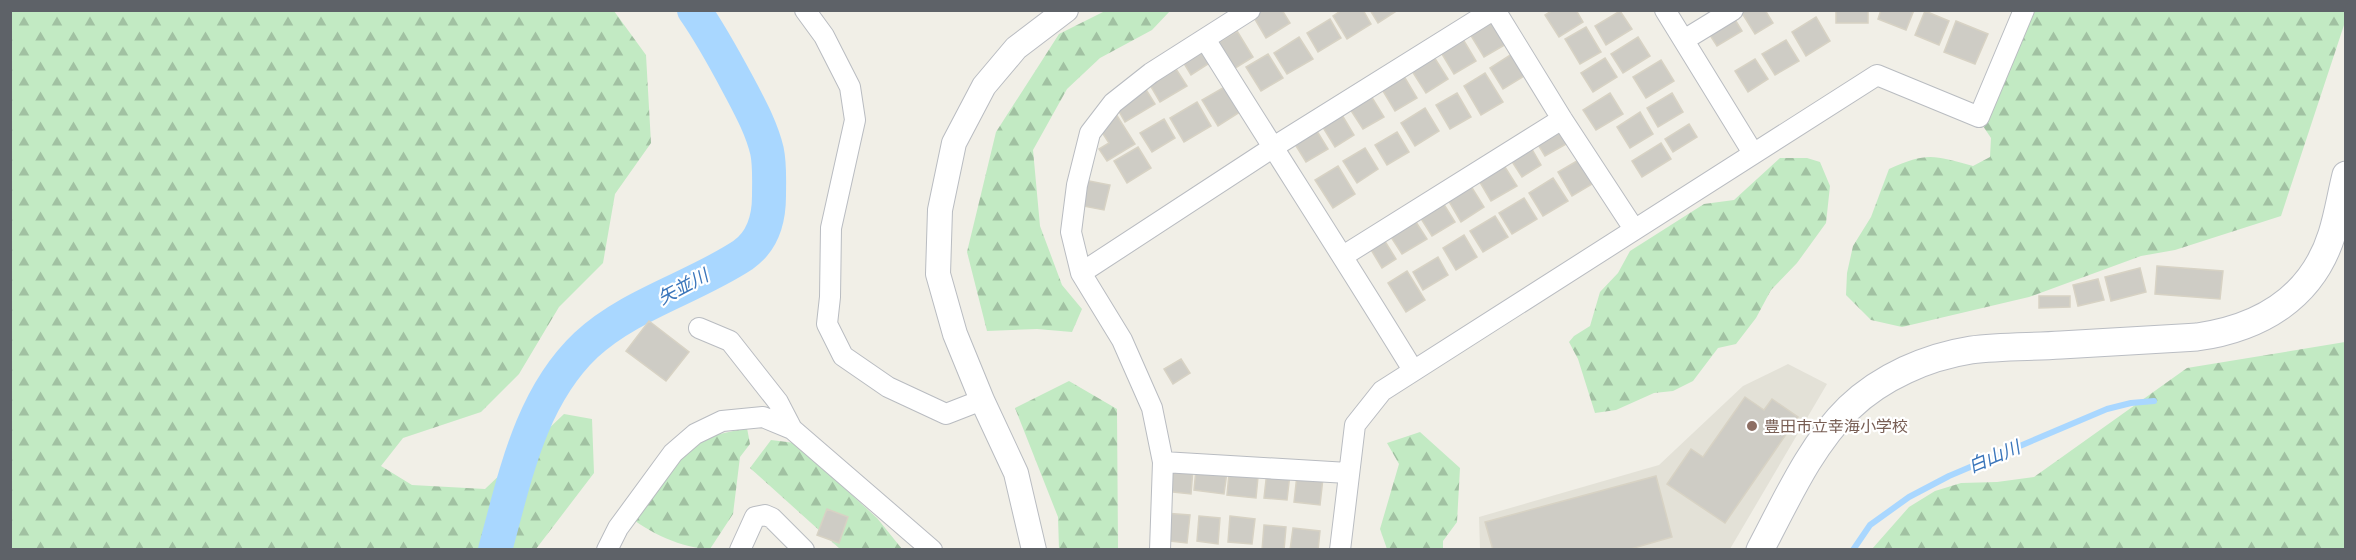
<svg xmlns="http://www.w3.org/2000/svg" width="2356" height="560" font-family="'Roboto Condensed','Noto Sans JP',sans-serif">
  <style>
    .education { fill: #e3e1d7 }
    .forest { fill: url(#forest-firs) }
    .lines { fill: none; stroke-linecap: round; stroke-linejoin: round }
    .stream { stroke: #a9d7ff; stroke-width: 6 }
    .river { stroke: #a9d7ff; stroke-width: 34 }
    .building { fill: #ceccc5; stroke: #d7d2c4; stroke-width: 1.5 }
    .minor-casing { stroke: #b9bcc1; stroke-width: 22 }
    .tertiary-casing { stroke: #b9bcc1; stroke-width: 26 }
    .secondary-casing { stroke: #babdc3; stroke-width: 29 }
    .minor { stroke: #fff; stroke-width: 20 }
    .tertiary { stroke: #fff; stroke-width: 24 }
    .secondary { stroke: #fff; stroke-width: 27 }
    .education-dot { fill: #8d6e63; stroke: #fff; stroke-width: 2 }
    .labels { text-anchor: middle; stroke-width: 4.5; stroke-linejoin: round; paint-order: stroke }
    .education-label { font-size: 16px; fill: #785e54; stroke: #fff; text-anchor: start }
    .water-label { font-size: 18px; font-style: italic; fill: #3b76bb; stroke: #fff }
  </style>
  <defs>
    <pattern id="forest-firs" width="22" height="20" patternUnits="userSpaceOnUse" patternTransform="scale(1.5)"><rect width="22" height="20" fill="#c2eac3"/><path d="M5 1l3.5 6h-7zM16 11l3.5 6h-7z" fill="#a1c1a2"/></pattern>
  </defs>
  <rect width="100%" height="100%" fill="#f1efe7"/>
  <path class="education" d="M1788 364 1827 384 1730 549H1480L1479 517 1659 465 1743 386Z"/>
  <path class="forest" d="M10 11H614L646 55 651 143 615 194 603 263 559 307 519 374 481 412 403 438 381 466 412 485 485 489 564 414 592 419 594 473 536 549H11Z
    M1105 11H1170L1152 30 1100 58 1067 89 1033 150 1040 226 1062 285 1082 309 1072 332 1037 329 987 331 967 252 996 132 1059 34Z
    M2035 11H2345V22L2281 216 2175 250 2141 256 2029 297 1902 327 1871 320 1846 295 1847 273 1853 246 1871 217 1889 169C1927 152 1933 155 1973 166L1990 157 1991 138 1983 126Z
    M1780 158H1807L1820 162 1830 186 1826 223 1797 263 1771 290 1756 318 1736 344 1718 348 1693 381 1673 391 1654 393 1616 410 1595 413 1578 359 1569 342 1574 336 1590 326 1600 292 1618 273 1630 251 1704 204 1734 200Z
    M2345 342V549H1872L1909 507 1935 491 1961 483 1997 482 2034 477 2187 368Z
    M1069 381 1117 409 1118 549H1059L1058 517 1015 408Z
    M747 428 750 444 740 457 733 514 710 549C684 549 646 532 627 514L670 445Z
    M1420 432 1460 468 1457 522 1443 541V549H1387L1380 529 1399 464 1387 443Z
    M771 440 795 443 877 518 902 549H840L750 468Z"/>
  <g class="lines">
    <path class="stream" d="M1853 550 1870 525 1909 497 1949 476 2107 409 2131 403 2154 401"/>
    <path class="river" d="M495 550C515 478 530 398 586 345 630 304 693 288 743 255 763 241 769 219 769 196 769 181 770 165 767 151 762 130 752 111 742 92 727 64 713 37 694 10"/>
  </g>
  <path class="building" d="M1262 10H1282L1290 23 1266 38 1253 16Z
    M1342 10H1363L1371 24 1347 39 1333 16Z
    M1370 10H1398L1378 23Z
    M1553 10H1576L1583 22 1559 37 1545 15Z
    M1745 10H1765L1773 23 1755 34 1742 13Z
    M1836 10H1868V23H1836Z
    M1881 10H1914L1906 30 1878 19Z
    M1620 11 1632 29 1606 45 1595 26Z
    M1925 11 1949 21 1939 45 1915 35Z
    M1731 13 1742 31 1717 46 1706 29Z
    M1816 17 1830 41 1806 56 1792 32Z
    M1330 19 1341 38 1318 52 1307 33Z
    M1494 20 1508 43 1484 57 1470 34Z
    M1956 21 1988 34 1975 64 1944 52Z
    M1586 27 1601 52 1580 64 1565 39Z
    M1237 31 1253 57 1229 72 1213 46Z
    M1461 36 1476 61 1454 74 1439 49Z
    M1299 37 1313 59 1287 74 1274 53Z
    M1638 37 1650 56 1623 73 1611 54Z
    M1786 40 1799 61 1775 75 1762 54Z
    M1199 44 1211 62 1191 75 1180 57Z
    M1515 52 1529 73 1503 89 1490 68Z
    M1268 54 1283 78 1261 91 1246 67Z
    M1434 57 1448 79 1426 93 1412 71Z
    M1605 58 1617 77 1593 92 1581 73Z
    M1755 59 1768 79 1748 92 1735 71Z
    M1661 60 1674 81 1646 98 1633 77Z
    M1176 69 1187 86 1160 102 1150 85Z
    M1402 73 1417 98 1395 111 1380 86Z
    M1485 73 1503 102 1481 115 1464 86Z
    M1228 85 1243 110 1218 126 1202 100Z
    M1145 88 1155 104 1125 122 1116 106Z
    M1457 93 1471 117 1450 129 1436 105Z
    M1610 93 1623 114 1596 130 1583 110Z
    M1672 93 1683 112 1658 127 1647 108Z
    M1371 96 1384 117 1363 129 1350 109Z
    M1197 102 1211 126 1184 142 1170 118Z
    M1425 108 1439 131 1415 146 1401 123Z
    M1339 110 1354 135 1335 147 1319 121Z
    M1114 111 1135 144 1107 161 1099 149 1109 143 1096 123Z
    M1640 112 1653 134 1630 148 1617 127Z
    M1164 119 1175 138 1152 152 1140 133Z
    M1557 124 1568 143 1545 156 1534 138Z
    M1689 124 1697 137 1673 152 1665 139Z
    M1315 128 1328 149 1306 162 1293 141Z
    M1397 132 1409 152 1387 165 1375 145Z
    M1661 143 1671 159 1642 177 1632 161Z
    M1529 144 1541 165 1522 177 1509 157Z
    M1138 147 1151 168 1127 183 1114 161Z
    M1365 148 1378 169 1357 183 1343 161Z
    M1582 158 1597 181 1572 196 1558 172Z
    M1503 164 1517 186 1491 201 1478 179Z
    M1338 166 1355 194 1333 208 1315 180Z
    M1553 178 1568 201 1543 216 1529 193Z
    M1084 180 1110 185 1104 210 1078 205Z
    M1469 183 1484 207 1461 222 1447 198Z
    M1524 198 1537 219 1512 234 1499 213Z
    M1443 203 1455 222 1432 236 1420 217Z
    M1495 216 1508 237 1483 252 1470 231Z
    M1414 219 1427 239 1402 254 1389 234Z
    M1381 235 1396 259 1382 268 1367 243Z
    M1464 235 1477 257 1456 270 1443 248Z
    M1438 257 1448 275 1423 290 1413 272Z
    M2157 266 2223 271 2220 299 2155 294Z
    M2140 268 2146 292 2111 301 2105 277Z
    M1407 271 1425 300 1406 312 1388 283Z
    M2098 279 2104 300 2078 306 2073 285Z
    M2039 296H2070V307L2039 308Z
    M649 321 689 352 666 381 626 351Z
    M1181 359 1190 373 1173 384 1164 369Z
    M1745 397 1764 410 1772 399 1798 417 1725 523 1667 484 1691 449 1703 457Z
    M1167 466 1193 469 1191 494 1164 491Z
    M1196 469 1227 472 1224 494 1194 490Z
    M1267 471 1290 474 1287 500 1264 498Z
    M1229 474 1258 477 1256 498 1227 495Z
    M1297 475 1323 478 1320 505 1294 502Z
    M1656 476 1672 537 1627 550H1493L1485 522Z
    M827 509 848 517 839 543 817 535Z
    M1164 513 1190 515 1187 543 1161 540Z
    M1199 516 1220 518 1218 544 1197 541Z
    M1230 516 1255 519 1252 544 1228 542Z
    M1264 525 1286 527 1284 550H1262Z
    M1293 528 1320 531 1318 550H1290Z"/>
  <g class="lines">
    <g class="minor-casing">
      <path id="minor" d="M805 10 824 36 850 87 855 120 831 228 830 297 827 324 843 356 888 387 946 414 982 400
        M1495 10 1562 119 1634 229
        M1665 10 1753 153
        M1205 39C1274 150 1345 259 1413 370
        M1684 40 1733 10
        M1343 256 1562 119
        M1081 273 1272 148 1493 10
        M699 328 730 341 778 402 792 429
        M1163 462 1348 473
        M607 550 618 528 673 453 695 434 722 421 763 417 792 429 932 550
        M740 550 755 517 765 515 772 518 804 550
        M1160 550 1163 462 1152 408 1122 340 1081 273 1071 232 1077 185 1090 133 1113 103 1151 73 1250 10
        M1340 550 1355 425 1382 391 1877 75 1979 117 2024 10"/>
    </g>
    <g class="tertiary-casing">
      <path id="tertiary" d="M1034 550 1016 473 982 400 955 334 938 274 940 210 954 143 984 86 1016 48 1066 10"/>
    </g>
    <g class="secondary-casing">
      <path id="secondary" d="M1760 550C1786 501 1810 446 1849 408 1881 377 1927 357 1971 350 2000 346 2031 347 2061 345 2107 342 2152 340 2197 337 2260 328 2312 298 2332 234 2338 215 2341 195 2346 175"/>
    </g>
    <use href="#minor" class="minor"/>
    <use href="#tertiary" class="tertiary"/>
    <use href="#secondary" class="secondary"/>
  </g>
  <circle class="education-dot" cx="1752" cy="426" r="6"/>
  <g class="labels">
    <g class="education-label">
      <text x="1764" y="432">豊田市立幸海小学校</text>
    </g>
    <g class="water-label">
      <text transform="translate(683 287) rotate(-28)" y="6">矢並川</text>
      <text transform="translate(1994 457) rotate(-23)" y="6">白山川</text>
    </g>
  </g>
  <rect width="2356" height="560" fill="none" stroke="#5e6268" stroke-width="24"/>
</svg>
